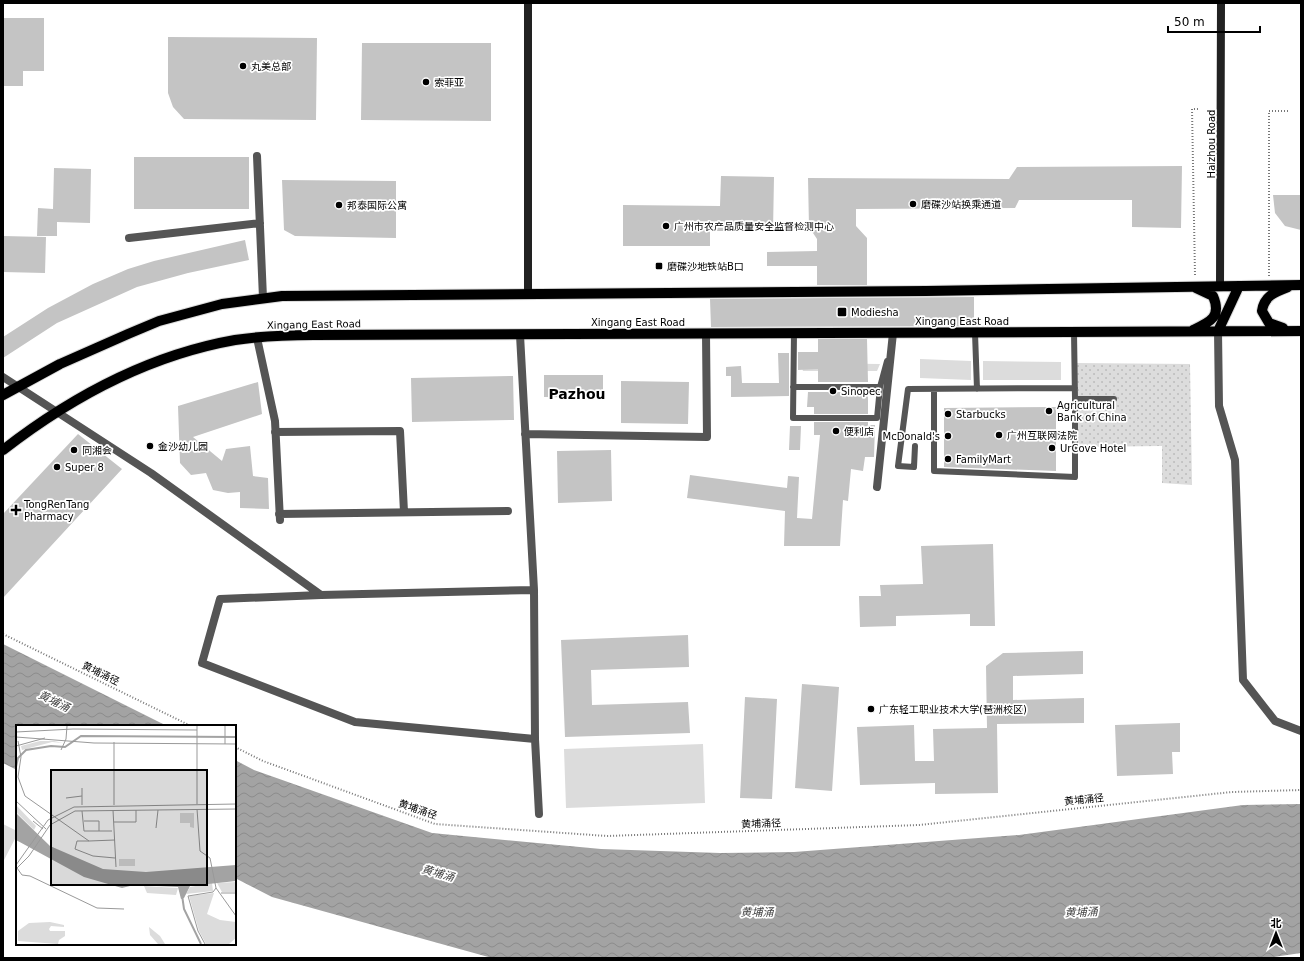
<svg xmlns="http://www.w3.org/2000/svg" width="1304" height="961" font-family="'DejaVu Sans','Noto Sans SC',sans-serif">
  <style>
    .green { fill: #dcdcdc }
    .park { fill: url(#park-dots) }
    .water { fill: url(#water-waves) }
    .building { fill: #c4c4c4 }
    .lines { fill: none; stroke-linecap: round; stroke-linejoin: round }
    .primary-casing { stroke: #dbdbdb; stroke-width: 12 }
    .path { stroke: #777; stroke-width: 2; stroke-dasharray: 1 2; stroke-linecap: butt }
    .lane { stroke: #555; stroke-width: 6 }
    .street { stroke: #555; stroke-width: 8 }
    .secondary { stroke: #222; stroke-width: 8 }
    .primary { stroke: #000; stroke-width: 10 }
    .poi-dot { fill: #000; stroke: #fff; stroke-width: 1.5 }
    .labels { text-anchor: middle; stroke-width: 3.5; stroke-linejoin: round; paint-order: stroke }
    .poi-label { font-size: 10px; fill: #000; stroke: #fff; text-anchor: start }
    .street-label { font-size: 10px; fill: #000; stroke: #fff }
    .water-label { font-size: 11px; font-style: italic; fill: #444; stroke: #fff }
    .district-label { font-size: 14px; font-weight: bold; fill: #000; stroke: #fff }
    .inset-river { fill: none; stroke: #a3a3a3; stroke-width: 2 }
    .inset-road { fill: none; stroke: #999; stroke-width: 1 }
    .view { fill: #000; fill-opacity: 0.15; stroke: #000; stroke-width: 2 }
    .inset-edge { fill: none; stroke: #000; stroke-width: 2 }
  </style>
  <defs>
    <pattern id="park-dots" width="8" height="8" patternUnits="userSpaceOnUse"><rect width="8" height="8" fill="#dcdcdc"/><path d="M2 2h.1M6 6h.1" fill="none" stroke="#bbb" stroke-width="1.8" stroke-linecap="round"/></pattern>
    <pattern id="water-waves" width="16" height="10" patternUnits="userSpaceOnUse"><rect width="16" height="10" fill="#a3a3a3"/><path d="M0 5q4-4 8 0t8 0" fill="none" stroke="#8b8b8b"/></pattern>
  </defs>
  <rect width="100%" height="100%" fill="#fff"/>
  <path class="green" d="M920 359 971 361V380L920 378Z
    M983 361 1061 362V380H983Z
    M800 363 880 364 877 371H803Z
    M703 744 705 803 566 808 564 749Z
    M3 824 17 831V835L3 862Z"/>
  <path class="park" d="M1077 363 1190 364 1192 485 1162 483V446L1078 447Z"/>
  <path class="water" d="M3 644 167 726H17V770L3 763Z
    M235 760 254 770 432 833 601 849 720 853 794 852 1019 835 1243 805 1301 804V953L1267 958H492L272 897 235 878Z"/>
  <path class="building" d="M3 18H44V71H23V86H3Z
    M168 37 317 38 316 120 184 119 173 107 168 93Z
    M362 43H491V121L361 120Z
    M134 157H249V209H134Z
    M1182 166 1181 228 1132 227V200H1019L1015 208 856 209V226L867 238V285H817V266H767V252L817 251V239L809 227 808 178 1009 179 1017 167Z
    M54 168 91 169 90 223 57 222V236H37L38 208 53 209Z
    M721 176 774 177 773 231H710V246H623V205L720 206Z
    M282 180 396 181V238L295 236 284 230Z
    M1273 195H1301V230L1285 226 1275 213Z
    M3 236 46 237 45 273 3 272Z
    M245 240 249 260 188 273 137 287 57 323 3 358V337L48 308 93 284 128 269 154 261Z
    M974 297V326L711 327 710 299Z
    M818 339H867L868 382H818V369L798 370V352H818Z
    M778 353H789V396L731 397V376H726V367L741 366 742 383H779Z
    M544 375H603V398L544 397Z
    M513 376 514 420 412 422 411 378Z
    M621 381 689 382 688 424 621 423Z
    M258 382 262 414 193 437 222 461 226 449 250 446 253 476 268 478 269 509 240 508V492L228 493 213 490 206 473 191 475 180 463 178 406Z
    M808 392H868V414H814V407H807Z
    M1056 407V471L944 467V408Z
    M814 422H868V425H875L874 457H865L863 471 851 469 848 501 843 500 840 546H784L785 511 687 498 690 475 787 488 788 476 799 477 797 518 812 519 820 435H814Z
    M790 426H801L800 450H789Z
    M78 434 122 469 3 598V514Z
    M611 450 612 501 558 503 557 451Z
    M993 544 995 626H970V614L896 616V626L860 627 859 596H881L880 585 923 584 921 546Z
    M688 635 689 667 591 670 592 705 688 702 690 733 565 737 561 640Z
    M1083 651V674L1013 676V700L1084 698V723L997 724 998 793 935 794V783L860 785 857 727 914 725 915 761H934L933 729 987 728 986 666 1003 653Z
    M802 684 839 687 832 791 795 788Z
    M745 697 777 699 772 799 740 798Z
    M1180 723V752H1172L1173 774 1117 776 1115 725Z"/>
  <g class="lines">
    <g class="primary-casing">
      <path id="primary" d="M1283 328 1269 323 1262 311C1264 296 1275 292 1288 287
        M1193 330C1210 322 1222 317 1213 296L1196 288
        M1218 331 1239 286
        M3 395 60 364 128 334 159 321 222 304 282 296 926 291 1301 285
        M3 450C70 398 150 355 235 340 261 336 287 335 314 335L1301 331"/>
    </g>
    <path class="path" d="M1195 275 1192 109H1198
      M1269 276V111H1290
      M3 634 191 726
      M235 747 263 761 435 824 607 836 919 825 1232 792 1301 790"/>
    <path class="lane" d="M1074 332 1075 399H1114
      M794 333 793 418H877L880 387 887 361
      M975 333 977 389
      M793 387H880
      M934 389V471L1075 477V399
      M915 446 914 467 898 466 908 389 1075 388"/>
    <path class="street" d="M257 156 263 298
      M129 238 260 223
      M1218 331 1219 406 1235 460 1243 680 1275 721 1301 731
      M520 335 534 590 535 739 539 814
      M257 338 275 421 280 520
      M3 377 151 473 321 595 534 590
      M275 432 400 431 404 512
      M525 434 707 437 706 334
      M877 487 893 333
      M279 514 508 511
      M321 595 220 599 202 663 355 722 535 739"/>
    <path class="secondary" d="M528 3V293
      M1220 286 1221 3"/>
    <use href="#primary" class="primary"/>
  </g>
  <g class="poi-dot">
    <circle cx="243" cy="66" r="4"/>
    <circle cx="426" cy="82" r="4"/>
    <circle cx="913" cy="204" r="4"/>
    <circle cx="339" cy="205" r="4"/>
    <circle cx="666" cy="226" r="4"/>
    <rect x="655" y="262" width="8" height="8" rx="2"/>
    <rect x="837" y="307" width="10" height="10" rx="2"/>
    <circle cx="833" cy="391" r="4"/>
    <circle cx="1049" cy="411" r="4"/>
    <circle cx="948" cy="414" r="4"/>
    <circle cx="836" cy="431" r="4"/>
    <circle cx="999" cy="435" r="4"/>
    <circle cx="948" cy="436" r="4"/>
    <circle cx="150" cy="446" r="4"/>
    <circle cx="1052" cy="448" r="4"/>
    <circle cx="74" cy="450" r="4"/>
    <circle cx="948" cy="459" r="4"/>
    <circle cx="57" cy="467" r="4"/>
    <path d="M14 504h4v4h4v4h-4v4h-4v-4h-4v-4h4z"/>
    <circle cx="871" cy="709" r="4"/>
  </g>
  <g class="labels">
    <g class="poi-label">
      <text x="251" y="70">丸美总部</text>
      <text x="434" y="86">索菲亚</text>
      <text x="921" y="208">磨碟沙站换乘通道</text>
      <text x="347" y="209">邦泰国际公寓</text>
      <text x="674" y="230">广州市农产品质量安全监督检测中心</text>
      <text x="667" y="270">磨碟沙地铁站B口</text>
      <text x="851" y="316">Modiesha</text>
      <text x="841" y="395">Sinopec</text>
      <text x="1057" y="409">Agricultural<tspan x="1057" dy="12">Bank of China</tspan></text>
      <text x="956" y="418">Starbucks</text>
      <text x="844" y="435">便利店</text>
      <text x="1007" y="439">广州互联网法院</text>
      <text x="940" y="440" text-anchor="end">McDonald's</text>
      <text x="158" y="450">金沙幼儿园</text>
      <text x="1060" y="452">UrCove Hotel</text>
      <text x="82" y="454">同湘会</text>
      <text x="956" y="463">FamilyMart</text>
      <text x="65" y="471">Super 8</text>
      <text x="24" y="508">TongRenTang<tspan x="24" dy="12">Pharmacy</tspan></text>
      <text x="879" y="713">广东轻工职业技术大学(琶洲校区)</text>
    </g>
    <g class="street-label">
      <text transform="translate(1211 144) rotate(-90)" y="4">Haizhou Road</text>
      <text x="962" y="325">Xingang East Road</text>
      <text x="638" y="326">Xingang East Road</text>
      <text transform="translate(314 324) rotate(-1)" y="4">Xingang East Road</text>
      <text transform="translate(101 673) rotate(26)" y="4">黄埔涌径</text>
      <text transform="translate(1084 799) rotate(-6)" y="4">黄埔涌径</text>
      <text transform="translate(418 809) rotate(19)" y="4">黄埔涌径</text>
      <text transform="translate(761 823) rotate(-2)" y="4">黄埔涌径</text>
    </g>
    <g class="water-label">
      <text transform="translate(54 701) rotate(26)" y="4">黄埔涌</text>
      <text transform="translate(438 873) rotate(16)" y="4">黄埔涌</text>
      <text x="757" y="916">黄埔涌</text>
      <text transform="translate(1081 912) rotate(-2)" y="4">黄埔涌</text>
    </g>
    <g class="district-label">
      <text x="577" y="399">Pazhou</text>
    </g>
  </g>
  <g transform="translate(16 725)">
    <rect width="220" height="220" fill="#fff"/>
    <path d="M24 16H38L47 18 36 17 6 25 5 21ZM103 134H119V141H103ZM220 157V167H206L201 158ZM198 168 191 189 204 195 220 197V213L213 219H190L183 206 173 171Z" fill="#dcdcdc"/>
    <path d="M0 80 20 101 18 105 0 87ZM196 158 197 166 170 169 174 162ZM128 161 162 163 160 170 131 168ZM34 197 48 200V202L35 201 33 204 34 206H49V211L43 215 42 219 2 216V206L13 198ZM133 202 144 211 149 219H142L134 210Z" fill="#dcdcdc"/>
    <path d="M164 88H178V103L174 102V98H164Z" fill="#dcdcdc"/>
    <path d="M0 88 34 121 87 144 130 147 220 140V156L174 161 168 173 165 174 162 162 118 160 106 163 68 152 0 115Z" fill="#a3a3a3"/>
    <path class="inset-river" d="M0 42 2 33 10 25 35 21 49 22 65 11 220 12M166 170 168 184 185 219"/>
    <path class="inset-road" d="M0 7 57 4 181 5M0 12 78 18 220 19M2 16 5 32 2 52 9 71 73 116 99 115M98 17V80M209 19V1M0 21 29 13M45 25 50 14 51 1M66 63V80M50 73 66 71M0 76 30 104M181 79V1M181 84 184 126 194 133 200 163 220 191M97 85 100 142M66 86 68 106M17 96 27 104M68 96H83V106M98 97H120V85M140 103 142 85M68 106H96M73 116H61L59 124 77 131 99 133M0 140 32 95 58 82 220 79M1 143 6 150 14 151 81 183 108 184M0 144 13 131 34 100 59 86 220 84M205 168H220M189 219 182 206 172 171 197 167 200 163"/>
    <path class="view" d="M35 45H191V160H35Z"/>
    <rect width="220" height="220" class="inset-edge"/>
  </g>
  <rect width="1304" height="961" fill="none" stroke="#000000" stroke-width="8"/>
  <g transform="translate(1276 933)" stroke="#ffffff" stroke-width="3" paint-order="stroke">
  <path d="M0-3L7 15L0 10L-7 15Z" fill="#000000"/>
  <text y="-6" font-size="11" font-weight="bold" text-anchor="middle" fill="#000000">北</text>
  </g>
  <path d="M1168 26v6h92v-6" fill="none" stroke="#000000" stroke-width="2"/>
  <text x="1174" y="26" font-size="12" fill="#000000" stroke="#ffffff" stroke-width="3" paint-order="stroke">50 m</text>
</svg>
